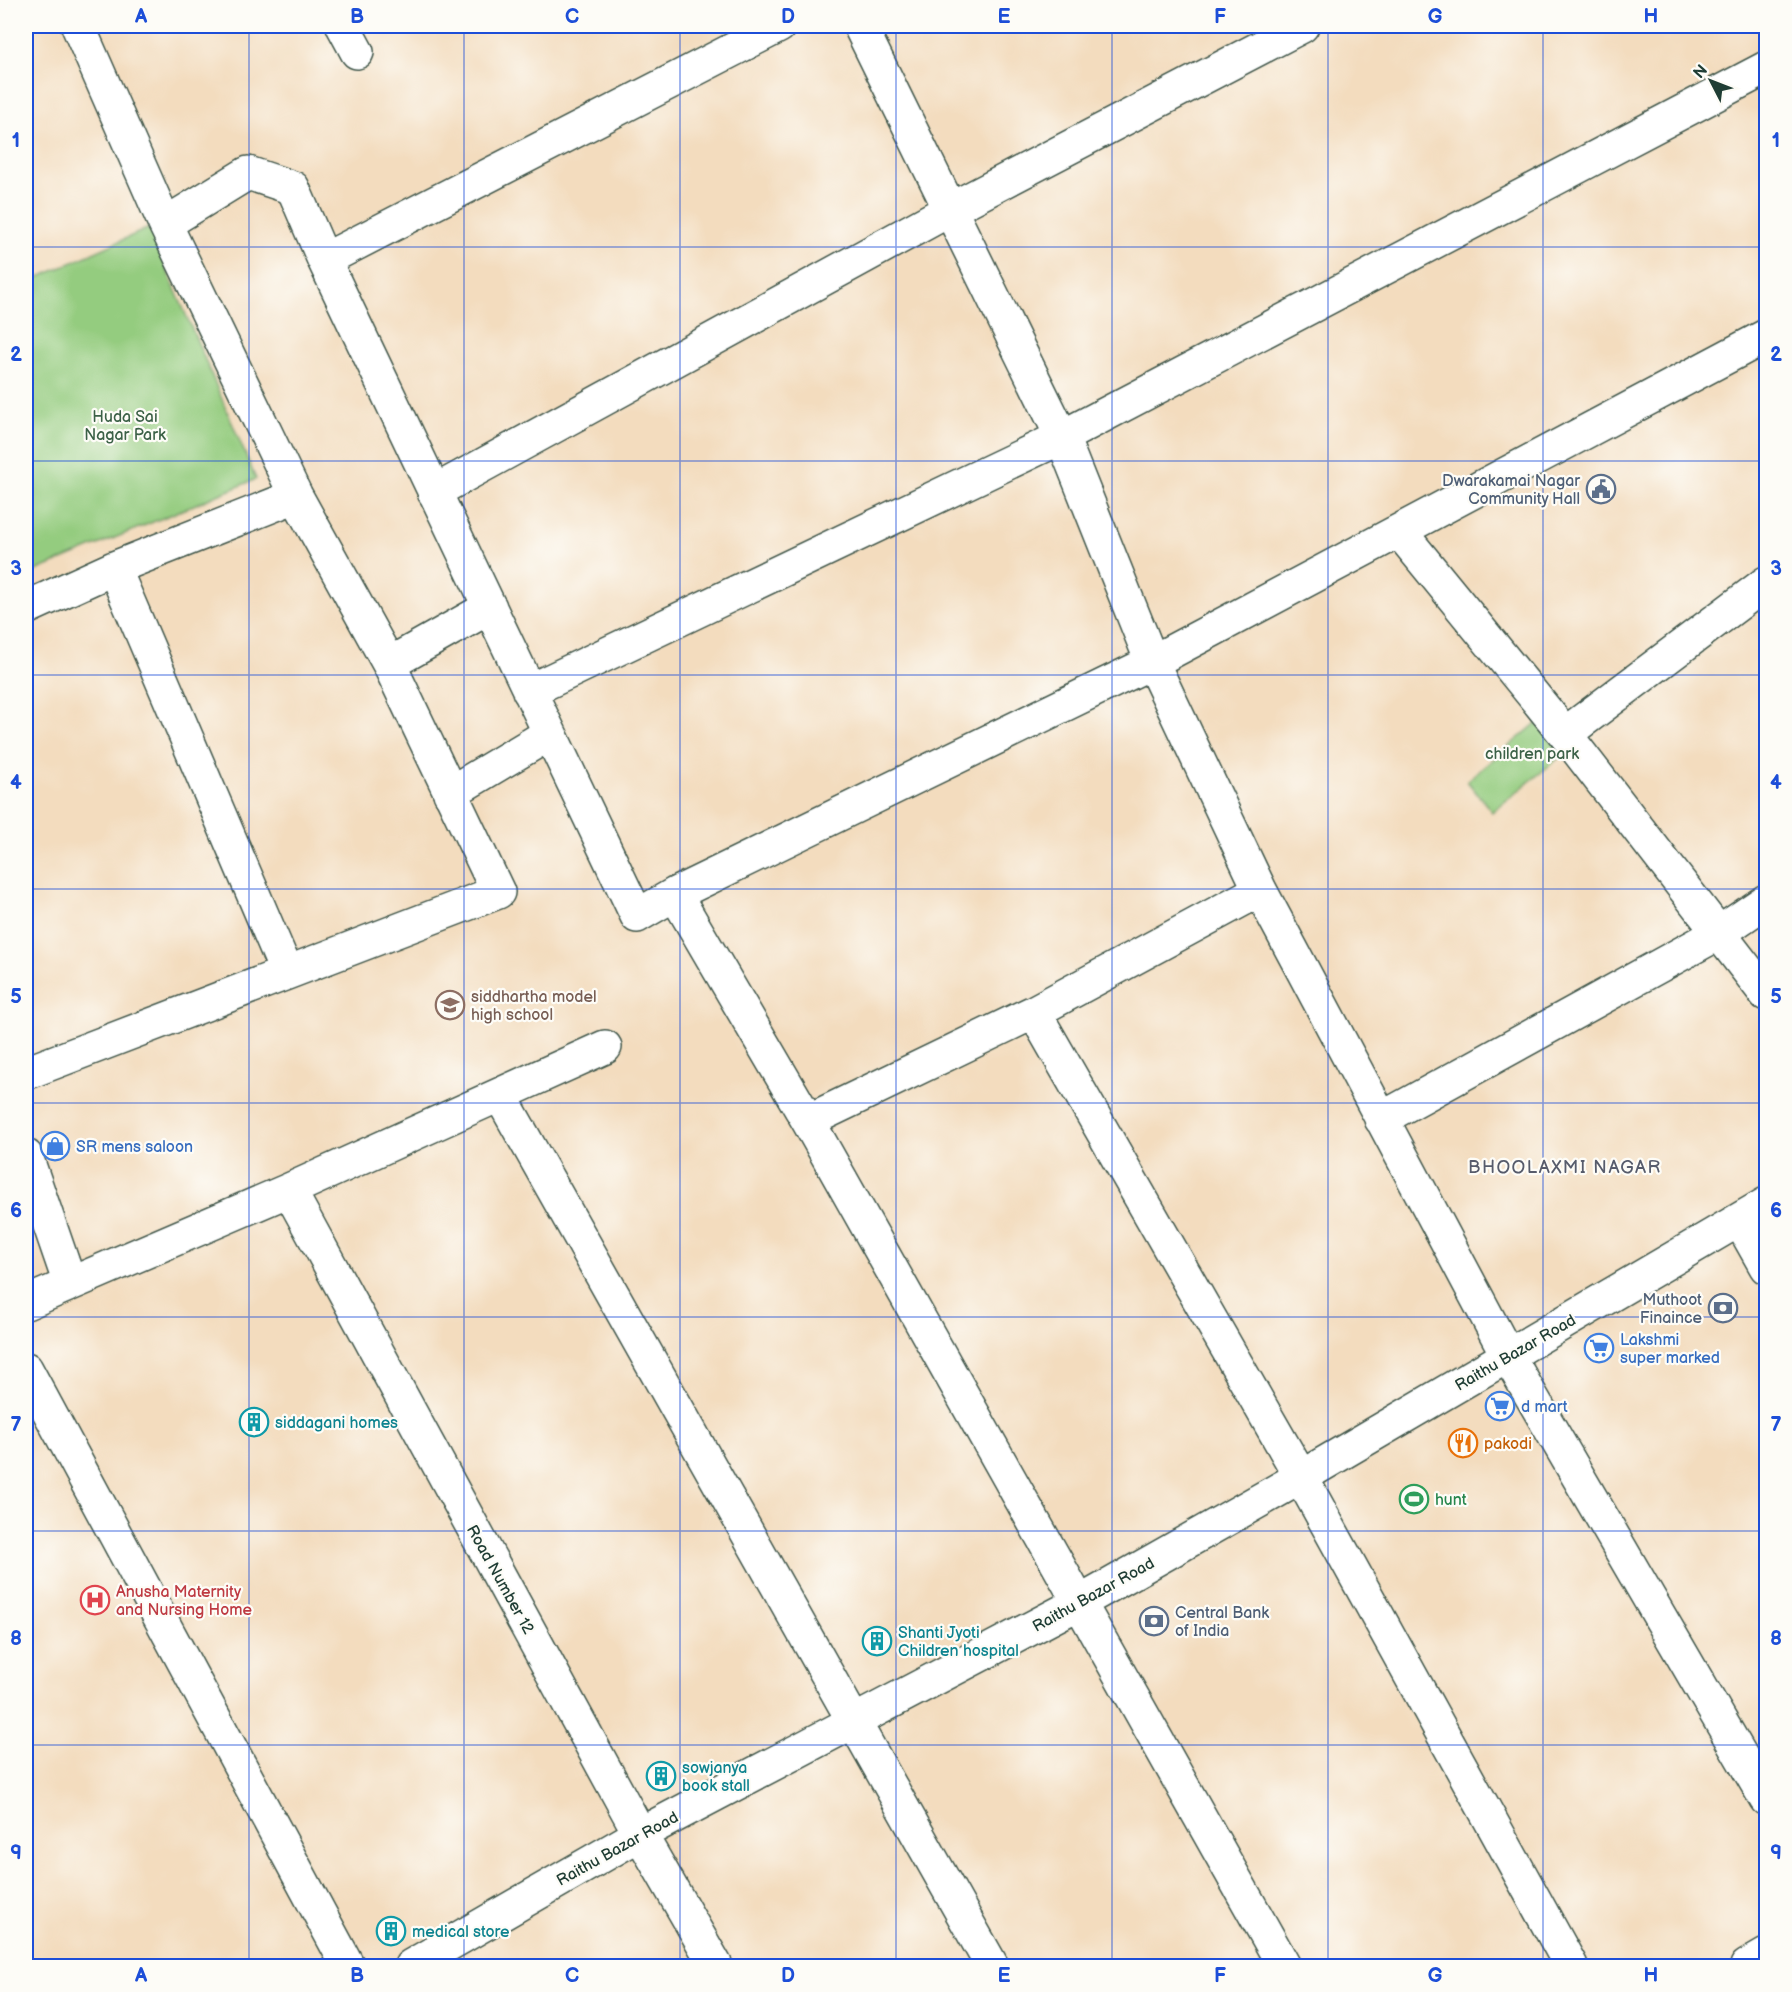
<svg xmlns="http://www.w3.org/2000/svg" width="1792" height="1992" font-family="'Balsamiq Sans',sans-serif">
  <style>
    .park { fill: #94cc7f; stroke: #5a845a; stroke-width: 1.5 }
    .lines { fill: none; stroke-linecap: round; stroke-linejoin: round }
    .pedestrian-casing { stroke: #3f5549; stroke-width: 36 }
    .minor-casing { stroke: #3f5549; stroke-width: 36 }
    .pedestrian { stroke: #fff; stroke-width: 33 }
    .minor { stroke: #fff; stroke-width: 33 }
    .grid { fill: none; stroke: #1d4ed8; stroke-width: 1.5; stroke-opacity: 0.55 }
    .labels { text-anchor: middle; stroke-width: 4.5; stroke-linejoin: round; paint-order: stroke }
    .park-label { font-size: 16px; fill: #3c6147; stroke: #fdfcf7 }
    .service-label { font-size: 16px; fill: #4e5e75; stroke: #fdfcf7; text-anchor: end }
    .education-label { font-size: 16px; fill: #785e54; stroke: #fdfcf7; text-anchor: start }
    .shop-label { font-size: 16px; fill: #366cbe; stroke: #fdfcf7; text-anchor: start }
    .street-label { font-size: 16px; fill: #1f3d34; stroke: #fdfcf7 }
    .culture-label { font-size: 16px; fill: #0d838f; stroke: #fdfcf7; text-anchor: start }
    .food-label { font-size: 16px; fill: #c56008; stroke: #fdfcf7; text-anchor: start }
    .leisure-label { font-size: 16px; fill: #27864d; stroke: #fdfcf7; text-anchor: start }
    .health-label { font-size: 16px; fill: #be3a42; stroke: #fdfcf7; text-anchor: start }
    .neighbourhood-label { font-size: 18px; letter-spacing: 1.5px; fill: #575c6c; stroke: #fdfcf7 }
    .neatline { fill: none; stroke: #1d4ed8; stroke-width: 2 }
    .grid-label { font-size: 20px; text-anchor: middle; font-weight: bold; fill: #1d4ed8 }
  </style>
  <rect width="100%" height="100%" fill="#fdfcf7"/>
  <filter id="ink" filterUnits="userSpaceOnUse"><feTurbulence type="fractalNoise" baseFrequency=".0167" numOctaves="2"/><feDisplacementMap in="SourceGraphic" scale="12" xChannelSelector="R" yChannelSelector="G"/><feConvolveMatrix kernelMatrix="1 2 1 2 8 2 1 2 1" color-interpolation-filters="sRGB"/></filter>
  <filter id="wash" filterUnits="userSpaceOnUse"><feTurbulence type="fractalNoise" baseFrequency=".008" numOctaves="4" result="noise"/><feDisplacementMap in="SourceGraphic" scale="24" xChannelSelector="R" yChannelSelector="G"/><feGaussianBlur stdDeviation="1.35" result="paint"/><feColorMatrix in="noise" values="0 0 0 0 0 0 0 0 0 0 0 0 0 0 0 0 0 1.4 0 .05"/><feComposite in="paint" operator="in"/></filter>
  <g filter="url(#wash)">
    <rect width="100%" height="100%" fill="#f3dcbe"/>
    <path class="park" d="M149 228 256 479 26 575V283Z
      M1539 721 1565 753 1492 812 1467 781Z"/>
  </g>
  <g filter="url(#ink)">
    <g class="lines">
      <g class="pedestrian-casing">
        <path id="pedestrian" d="M450 793 549 734"/>
      </g>
      <g class="minor-casing">
        <path id="minor" d="M343 26 357 52
          M779 26 324 260 637 916 675 894 1152 662 1766 336
          M860 26 1062 437 1152 662 1260 890 1508 1356 1766 1799
          M165 224 248 173 293 188 324 260
          M434 492 951 209 1302 26
          M1400 532 1565 734 1766 994
          M114 568 287 973
          M26 608 114 568 296 496
          M389 664 490 607
          M529 691 1062 437 1766 68
          M1565 734 1766 583
          M675 894 808 1121 1284 1966
          M1034 1012 1301 1477 1571 1966
          M26 1073 498 892 389 664 296 496 165 224 78 26
          M500 1095 992 1966
          M1381 1119 1719 933 1766 901
          M808 1121 1034 1012 1260 890
          M26 1156 70 1284
          M289 1190 640 1834 716 1966
          M1740 1221 1766 1267
          M26 1303 289 1190 605 1047
          M26 1369 348 1966
          M411 1966 640 1834 1077 1604 1301 1477 1766 1204
          M1747 1966 1766 1955"/>
      </g>
      <use href="#pedestrian" class="pedestrian"/>
      <use href="#minor" class="minor"/>
    </g>
  </g>
  <path class="grid" d="M249 26V1966M464 26V1966M680 26V1966M896 26V1966M1112 26V1966M1328 26V1966M1543 26V1966M26 247H1766M26 461H1766M26 675H1766M26 889H1766M26 1103H1766M26 1317H1766M26 1531H1766M26 1745H1766"/>
  <defs>
    <g id="civic-ring" transform="scale(1.5)"><circle r="9.5" fill="#fdfcf7" stroke="#5c6f8a" stroke-width="1.5"/><path d="M-.6-6.5H3V-4.5H.6V-3L4-1V1h2V6H-6V1h2V-1L-.6-3ZM-1.2 2.5V6h2.4V2.5Z" fill="#5c6f8a"/></g>
    <g id="school-ring" transform="scale(1.5)"><circle r="9.5" fill="#fdfcf7" stroke="#8d6e63" stroke-width="1.5"/><path d="M0-5L7-2L0 1L-7-2ZM-4 1L0 2.5L4 1V4Q0 6-4 4Z" fill="#8d6e63"/></g>
    <g id="shop-ring" transform="scale(1.5)"><circle r="9.5" fill="#fdfcf7" stroke="#3f7fe0" stroke-width="1.5"/><path d="M-5-2.5h2.3a2.7 3.5 0 0 1 5.4 0H5L5.5 6h-11ZM-1.5-2.5h3a1.5 2.3 0 0 0-3 0Z" fill="#3f7fe0"/></g>
    <g id="bank-ring" transform="scale(1.5)"><circle r="9.5" fill="#fdfcf7" stroke="#5c6f8a" stroke-width="1.5"/><path d="M-6-4H6V4H-6ZM0-2.3a2.3 2.3 0 1 0 0 4.6a2.3 2.3 0 1 0 0-4.6Z" fill="#5c6f8a"/></g>
    <g id="supermarket-ring" transform="scale(1.5)"><circle r="9.5" fill="#fdfcf7" stroke="#3f7fe0" stroke-width="1.5"/><path d="M-6-5.5h2.5l.6 2H6L4.5 2H-2.5L-4.4-4H-6ZM-1.5 3.2a1.3 1.3 0 1 0 .1 0ZM3 3.2a1.3 1.3 0 1 0 .1 0Z" fill="#3f7fe0"/></g>
    <g id="building-ring" transform="scale(1.5)"><circle r="9.5" fill="#fdfcf7" stroke="#0f9aa8" stroke-width="1.5"/><path d="M-4-6H4V6H1V3H-1V6H-4ZM-2.5-4.3h1.7v1.8h-1.7ZM.8-4.3h1.7v1.8H.8ZM-2.5-1h1.7V.8h-1.7ZM.8-1h1.7V.8H.8Z" fill="#0f9aa8"/></g>
    <g id="restaurant-ring" transform="scale(1.5)"><circle r="9.5" fill="#fdfcf7" stroke="#e8710a" stroke-width="1.5"/><path d="M-5-6h1v4h1v-4h1v4h1v-4h1v5L-1.5 .5V6h-2V.5L-5-1ZM5-6V6H3V1.5H1.5Q1.5-4 5-6Z" fill="#e8710a"/></g>
    <g id="stadium-ring" transform="scale(1.5)"><circle r="9.5" fill="#fdfcf7" stroke="#2e9e5b" stroke-width="1.5"/><path d="M0-5a6.5 5 0 1 0 0 10a6.5 5 0 1 0 0-10ZM-3.5-1.8h7v3.6h-7Z" fill="#2e9e5b"/></g>
    <g id="hospital-ring" transform="scale(1.5)"><circle r="9.5" fill="#fdfcf7" stroke="#e0444e" stroke-width="1.5"/><path d="M-5-5h3v3.5h4V-5h3V5h-3V1.5h-4V5h-3Z" fill="#e0444e"/></g>
  </defs>
  <g fill-rule="evenodd">
    <use href="#civic-ring" x="1601" y="489"/>
    <use href="#school-ring" x="450" y="1005"/>
    <use href="#shop-ring" x="55" y="1146"/>
    <use href="#bank-ring" x="1723" y="1308"/>
    <use href="#supermarket-ring" x="1599" y="1348"/>
    <use href="#supermarket-ring" x="1500" y="1406"/>
    <use href="#building-ring" x="254" y="1422"/>
    <use href="#restaurant-ring" x="1463" y="1443"/>
    <use href="#stadium-ring" x="1414" y="1499"/>
    <use href="#hospital-ring" x="95" y="1600"/>
    <use href="#bank-ring" x="1154" y="1621"/>
    <use href="#building-ring" x="877" y="1641"/>
    <use href="#building-ring" x="661" y="1776"/>
    <use href="#building-ring" x="391" y="1931"/>
  </g>
  <g class="labels">
    <g class="park-label">
      <text x="125" y="422">Huda Sai<tspan x="125" dy="18">Nagar Park</tspan></text>
      <text x="1532" y="759">children park</text>
    </g>
    <g class="service-label">
      <text x="1580" y="486">Dwarakamai Nagar<tspan x="1580" dy="18">Community Hall</tspan></text>
      <text x="1702" y="1305">Muthoot<tspan x="1702" dy="18">Finaince</tspan></text>
      <text x="1175" y="1618" text-anchor="start">Central Bank<tspan x="1175" dy="18">of India</tspan></text>
    </g>
    <g class="education-label">
      <text x="471" y="1002">siddhartha model<tspan x="471" dy="18">high school</tspan></text>
    </g>
    <g class="shop-label">
      <text x="76" y="1152">SR mens saloon</text>
      <text x="1620" y="1345">Lakshmi<tspan x="1620" dy="18">super marked</tspan></text>
      <text x="1521" y="1412">d mart</text>
    </g>
    <g class="street-label">
      <text transform="translate(1515 1352) rotate(-30)" y="6">Raithu Bazar Road</text>
      <text transform="translate(501 1579) rotate(61)" y="6">Road Number 12</text>
      <text transform="translate(1093 1594) rotate(-29)" y="6">Raithu Bazar Road</text>
      <text transform="translate(617 1848) rotate(-29)" y="6">Raithu Bazar Road</text>
    </g>
    <g class="culture-label">
      <text x="275" y="1428">siddagani homes</text>
      <text x="898" y="1638">Shanti Jyoti<tspan x="898" dy="18">Children hospital</tspan></text>
      <text x="682" y="1773">sowjanya<tspan x="682" dy="18">book stall</tspan></text>
      <text x="412" y="1937">medical store</text>
    </g>
    <g class="food-label">
      <text x="1484" y="1449">pakodi</text>
    </g>
    <g class="leisure-label">
      <text x="1435" y="1505">hunt</text>
    </g>
    <g class="health-label">
      <text x="116" y="1597">Anusha Maternity<tspan x="116" dy="18">and Nursing Home</tspan></text>
    </g>
    <g class="neighbourhood-label">
      <text x="1565" y="1173">BHOOLAXMI NAGAR</text>
    </g>
  </g>
  <rect width="1792" height="1992" fill="none" stroke="#fdfcf7" stroke-width="66"/>
  <g transform="translate(1711 81) rotate(312)" stroke="#fdfcf7" stroke-width="4.5" paint-order="stroke">
  <path d="M0-4.5L10 22L0 15L-10 22Z" fill="#1f3d34"/>
  <text y="-9" font-size="16" font-weight="bold" text-anchor="middle" fill="#1f3d34">N</text>
  </g>
  <rect x="33" y="33" width="1726" height="1926" class="neatline"/>
  <g class="grid-label">
    <text x="141" y="23">A</text>
    <text x="357" y="23">B</text>
    <text x="572" y="23">C</text>
    <text x="788" y="23">D</text>
    <text x="1004" y="23">E</text>
    <text x="1220" y="23">F</text>
    <text x="1435" y="23">G</text>
    <text x="1651" y="23">H</text>
    <text x="16" y="147">1</text>
    <text x="1776" y="147">1</text>
    <text x="16" y="361">2</text>
    <text x="1776" y="361">2</text>
    <text x="16" y="575">3</text>
    <text x="1776" y="575">3</text>
    <text x="16" y="789">4</text>
    <text x="1776" y="789">4</text>
    <text x="16" y="1003">5</text>
    <text x="1776" y="1003">5</text>
    <text x="16" y="1217">6</text>
    <text x="1776" y="1217">6</text>
    <text x="16" y="1431">7</text>
    <text x="1776" y="1431">7</text>
    <text x="16" y="1645">8</text>
    <text x="1776" y="1645">8</text>
    <text x="16" y="1859">9</text>
    <text x="1776" y="1859">9</text>
    <text x="141" y="1982">A</text>
    <text x="357" y="1982">B</text>
    <text x="572" y="1982">C</text>
    <text x="788" y="1982">D</text>
    <text x="1004" y="1982">E</text>
    <text x="1220" y="1982">F</text>
    <text x="1435" y="1982">G</text>
    <text x="1651" y="1982">H</text>
  </g>
</svg>
